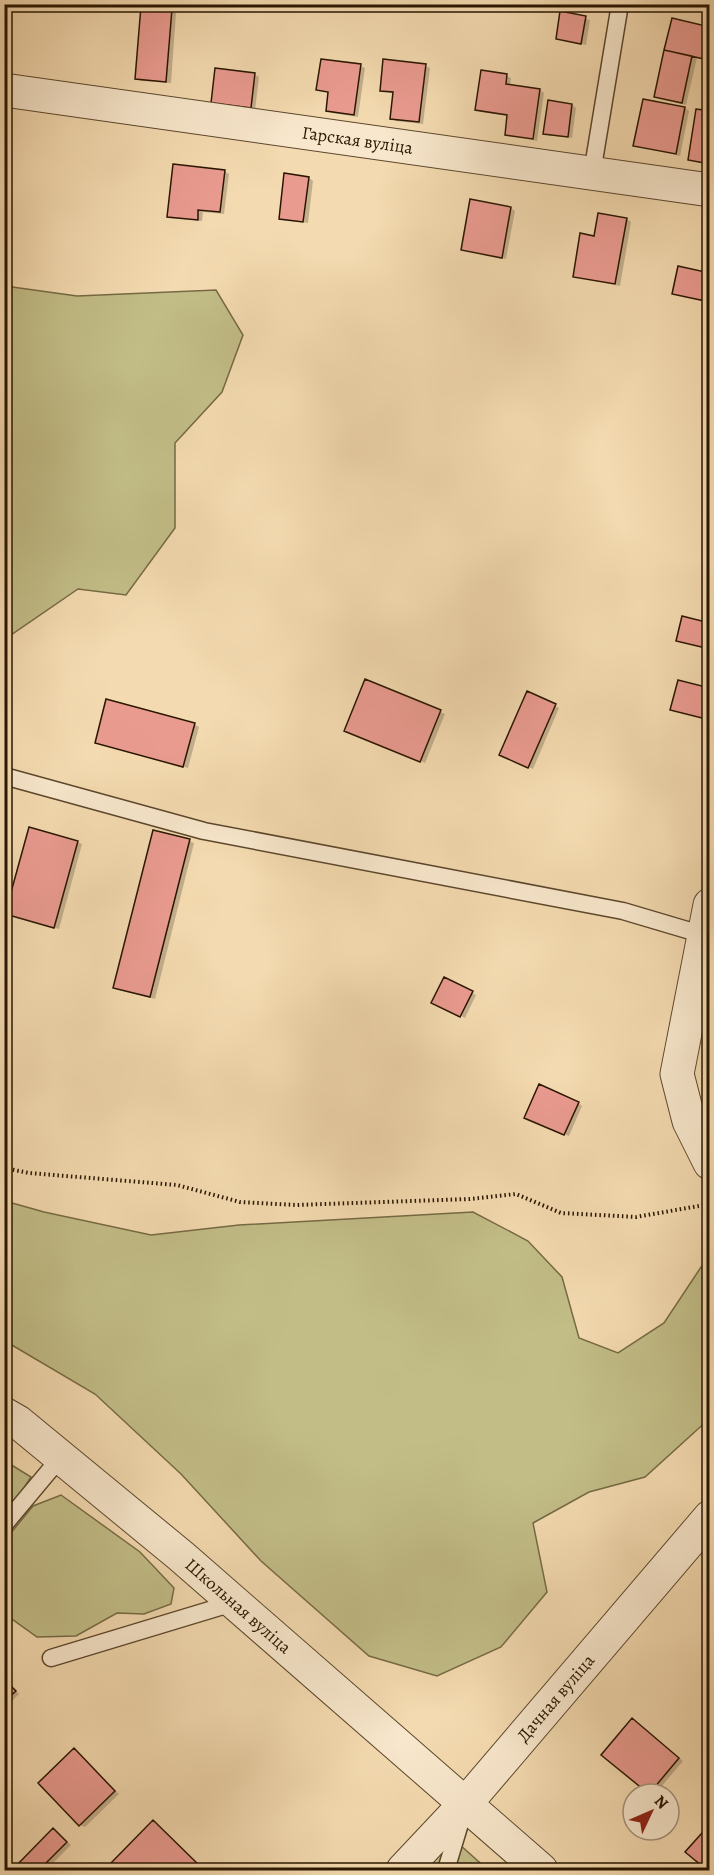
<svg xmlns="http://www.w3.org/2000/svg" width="714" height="1875" font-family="Alegreya,serif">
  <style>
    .green { fill: #c2bd87; stroke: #766a44; stroke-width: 1.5 }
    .shadow { fill: #0003 }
    .building { fill: #ea9b90; stroke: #291600; stroke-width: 1.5 }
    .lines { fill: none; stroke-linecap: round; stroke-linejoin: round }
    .service-casing { stroke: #5c472c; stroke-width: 19 }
    .minor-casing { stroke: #5c472c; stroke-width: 35 }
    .tertiary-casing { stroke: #5c472c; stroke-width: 35 }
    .path { stroke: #291600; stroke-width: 4; stroke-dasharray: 1.5 3; stroke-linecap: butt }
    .service { stroke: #f8e7cc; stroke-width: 16 }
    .minor { stroke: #f8e7cc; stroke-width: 33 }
    .tertiary { stroke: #f8e7cc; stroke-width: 33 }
    .labels { text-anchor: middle; stroke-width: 6; stroke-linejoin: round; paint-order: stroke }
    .street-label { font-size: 18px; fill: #291600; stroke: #f8e7cc }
  </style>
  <rect width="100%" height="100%" fill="#f4dab0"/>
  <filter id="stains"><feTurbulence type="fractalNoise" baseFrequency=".00333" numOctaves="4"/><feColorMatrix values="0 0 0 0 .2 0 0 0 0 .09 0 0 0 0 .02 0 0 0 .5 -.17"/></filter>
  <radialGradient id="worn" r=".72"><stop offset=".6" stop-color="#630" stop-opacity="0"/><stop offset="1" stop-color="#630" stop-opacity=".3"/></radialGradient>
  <path class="green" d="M5 286 77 296 216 290 243 335 222 392 175 443V528L126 595 78 589 5 639Z
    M5 1201 44 1212 151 1235 239 1225 473 1212 528 1241 562 1277 579 1338 618 1353 664 1323 709 1255V1419L645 1477 589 1492 533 1523 547 1592 501 1647 437 1676 369 1656 261 1561 181 1474 95 1394 5 1341Z
    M5 1461 31 1477 5 1517Z
    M61 1495 140 1552 174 1588 171 1604 144 1614 117 1613 76 1636 37 1637 5 1614V1540L33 1506Z
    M450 1836 488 1870H418Z"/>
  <path class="shadow" d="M171 10 176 13 171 83 141 81 136 78Z
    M562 13 590 20 586 45 557 38Z
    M710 28 709 60 697 58 686 105 655 96Z
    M360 66 365 68 358 117 332 113 327 110 330 93 318 89Z
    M425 66 430 68 423 124 396 121 392 118 394 94 381 90Z
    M217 70 255 75 259 77 255 110 217 105Z
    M482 72 507 76 511 78 510 86 540 90 544 93 537 141 511 136 506 134 509 116 481 112 477 109Z
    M572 105 576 108 572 138 549 135 545 133Z
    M685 108 689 111 680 156 635 145Z
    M224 171 229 174 224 214 203 212 202 221 173 218 169 216Z
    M309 178 313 181 308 223 285 220 280 218Z
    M511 208 515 211 506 259 463 249Z
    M627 219 631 222 620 286 579 278 574 276 595 237Z
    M710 274V303L674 294Z
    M365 681 445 714 425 763 350 733Z
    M555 706 559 708 533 769 505 757Z
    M194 724 199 727 188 768 96 743Z
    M189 841 194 843 155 999 119 990 115 987Z
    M77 842 82 844 59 929 7 914Z
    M472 993 476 995 465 1018 433 1002Z
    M578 1103 582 1106 569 1136 531 1120Z
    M4 1679 19 1694 4 1709Z
    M637 1722 683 1761 655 1794 649 1793Z
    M74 1750 119 1794 85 1827 80 1825Z
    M153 1822 158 1825 204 1870H121L113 1863Z
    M53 1829 71 1845 46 1870H25L19 1865Z"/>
  <path class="building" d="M141 6 172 9 166 82 135 79Z
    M560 11 586 16 581 44 556 39Z
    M672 18 710 27 704 59 664 50Z
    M664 50 692 56 682 103 654 97Z
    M321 59 361 64 354 115 326 111 328 92 316 90Z
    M383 59 426 64 419 122 390 119 393 92 380 91Z
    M215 68 255 73 251 108 211 103Z
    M481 70 507 74 506 84 540 89 533 139 505 135 507 115 475 110Z
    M643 99 685 107 676 154 633 146Z
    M548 100 572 104 568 137 543 134Z
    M696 109 710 111V164L688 160Z
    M173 164 225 170 220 212 198 210V220L167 217Z
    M284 173 309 177 303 222 279 219Z
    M470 199 511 207 502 258 461 250Z
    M598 213 627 218 615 284 573 277 580 233 594 236Z
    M678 266 710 273V302L672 294Z
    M682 616 710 623V649L676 641Z
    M365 679 441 710 420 762 344 731Z
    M678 680 710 688V720L670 710Z
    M527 691 556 704 528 768 499 755Z
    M106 699 195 723 183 767 95 743Z
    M29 827 78 841 54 928 5 914Z
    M153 830 190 839 150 997 113 988Z
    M444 977 473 991 460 1017 431 1003Z
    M539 1084 579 1102 564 1135 524 1118Z
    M4 1679 16 1691 4 1702Z
    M632 1718 679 1758 649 1794 601 1755Z
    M74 1748 115 1791 79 1826 38 1783Z
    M153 1820 204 1870H118L111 1863Z
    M710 1824V1870H707L685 1852Z
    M53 1828 67 1842 39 1870H23L17 1865Z"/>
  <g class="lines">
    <g class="service-casing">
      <path id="service" d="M592 173 620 4
        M4 776 204 831 623 911 704 935
        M4 1525 60 1458
        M51 1658 233 1603
        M446 1870 462 1817"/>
    </g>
    <g class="minor-casing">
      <g id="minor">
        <path id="s1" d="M4 90 710 190"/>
        <path d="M710 905 677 1074 689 1121 710 1163"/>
        <path id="s2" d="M403 1870 466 1803 710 1517"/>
      </g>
    </g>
    <g class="tertiary-casing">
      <g id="tertiary">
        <path id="s3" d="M4 1414 18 1422 181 1556 541 1870"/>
      </g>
    </g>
    <path class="path" d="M4 1168 29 1173 177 1185 240 1202 296 1205 470 1199 516 1194 561 1213 636 1217 710 1204"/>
    <use href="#service" class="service"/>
    <use href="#minor" class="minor"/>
    <use href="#tertiary" class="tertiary"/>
  </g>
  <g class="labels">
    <g class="street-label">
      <text dy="6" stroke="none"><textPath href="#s1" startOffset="357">Гарская вуліца</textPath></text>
      <text dy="6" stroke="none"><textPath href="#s3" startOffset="303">Школьная вуліца</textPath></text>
      <text dy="6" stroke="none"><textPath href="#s2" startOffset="230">Дачная вуліца</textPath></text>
    </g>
  </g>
  <rect width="714" height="1875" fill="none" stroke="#f4dab0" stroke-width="24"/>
  <rect x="6" y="6" width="702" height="1863" fill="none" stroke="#291600" stroke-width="3"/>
  <rect x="12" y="12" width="690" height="1851" fill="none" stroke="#291600" stroke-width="1.5"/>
  <g transform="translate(651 1812) rotate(46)"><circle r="28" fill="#f8e7cc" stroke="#a5937a" stroke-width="1.5"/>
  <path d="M0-4.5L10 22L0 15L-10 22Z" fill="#8f2418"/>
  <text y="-9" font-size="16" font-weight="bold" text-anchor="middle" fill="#291600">N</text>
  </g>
  <rect width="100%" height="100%" filter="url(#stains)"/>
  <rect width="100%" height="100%" fill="url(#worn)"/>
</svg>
